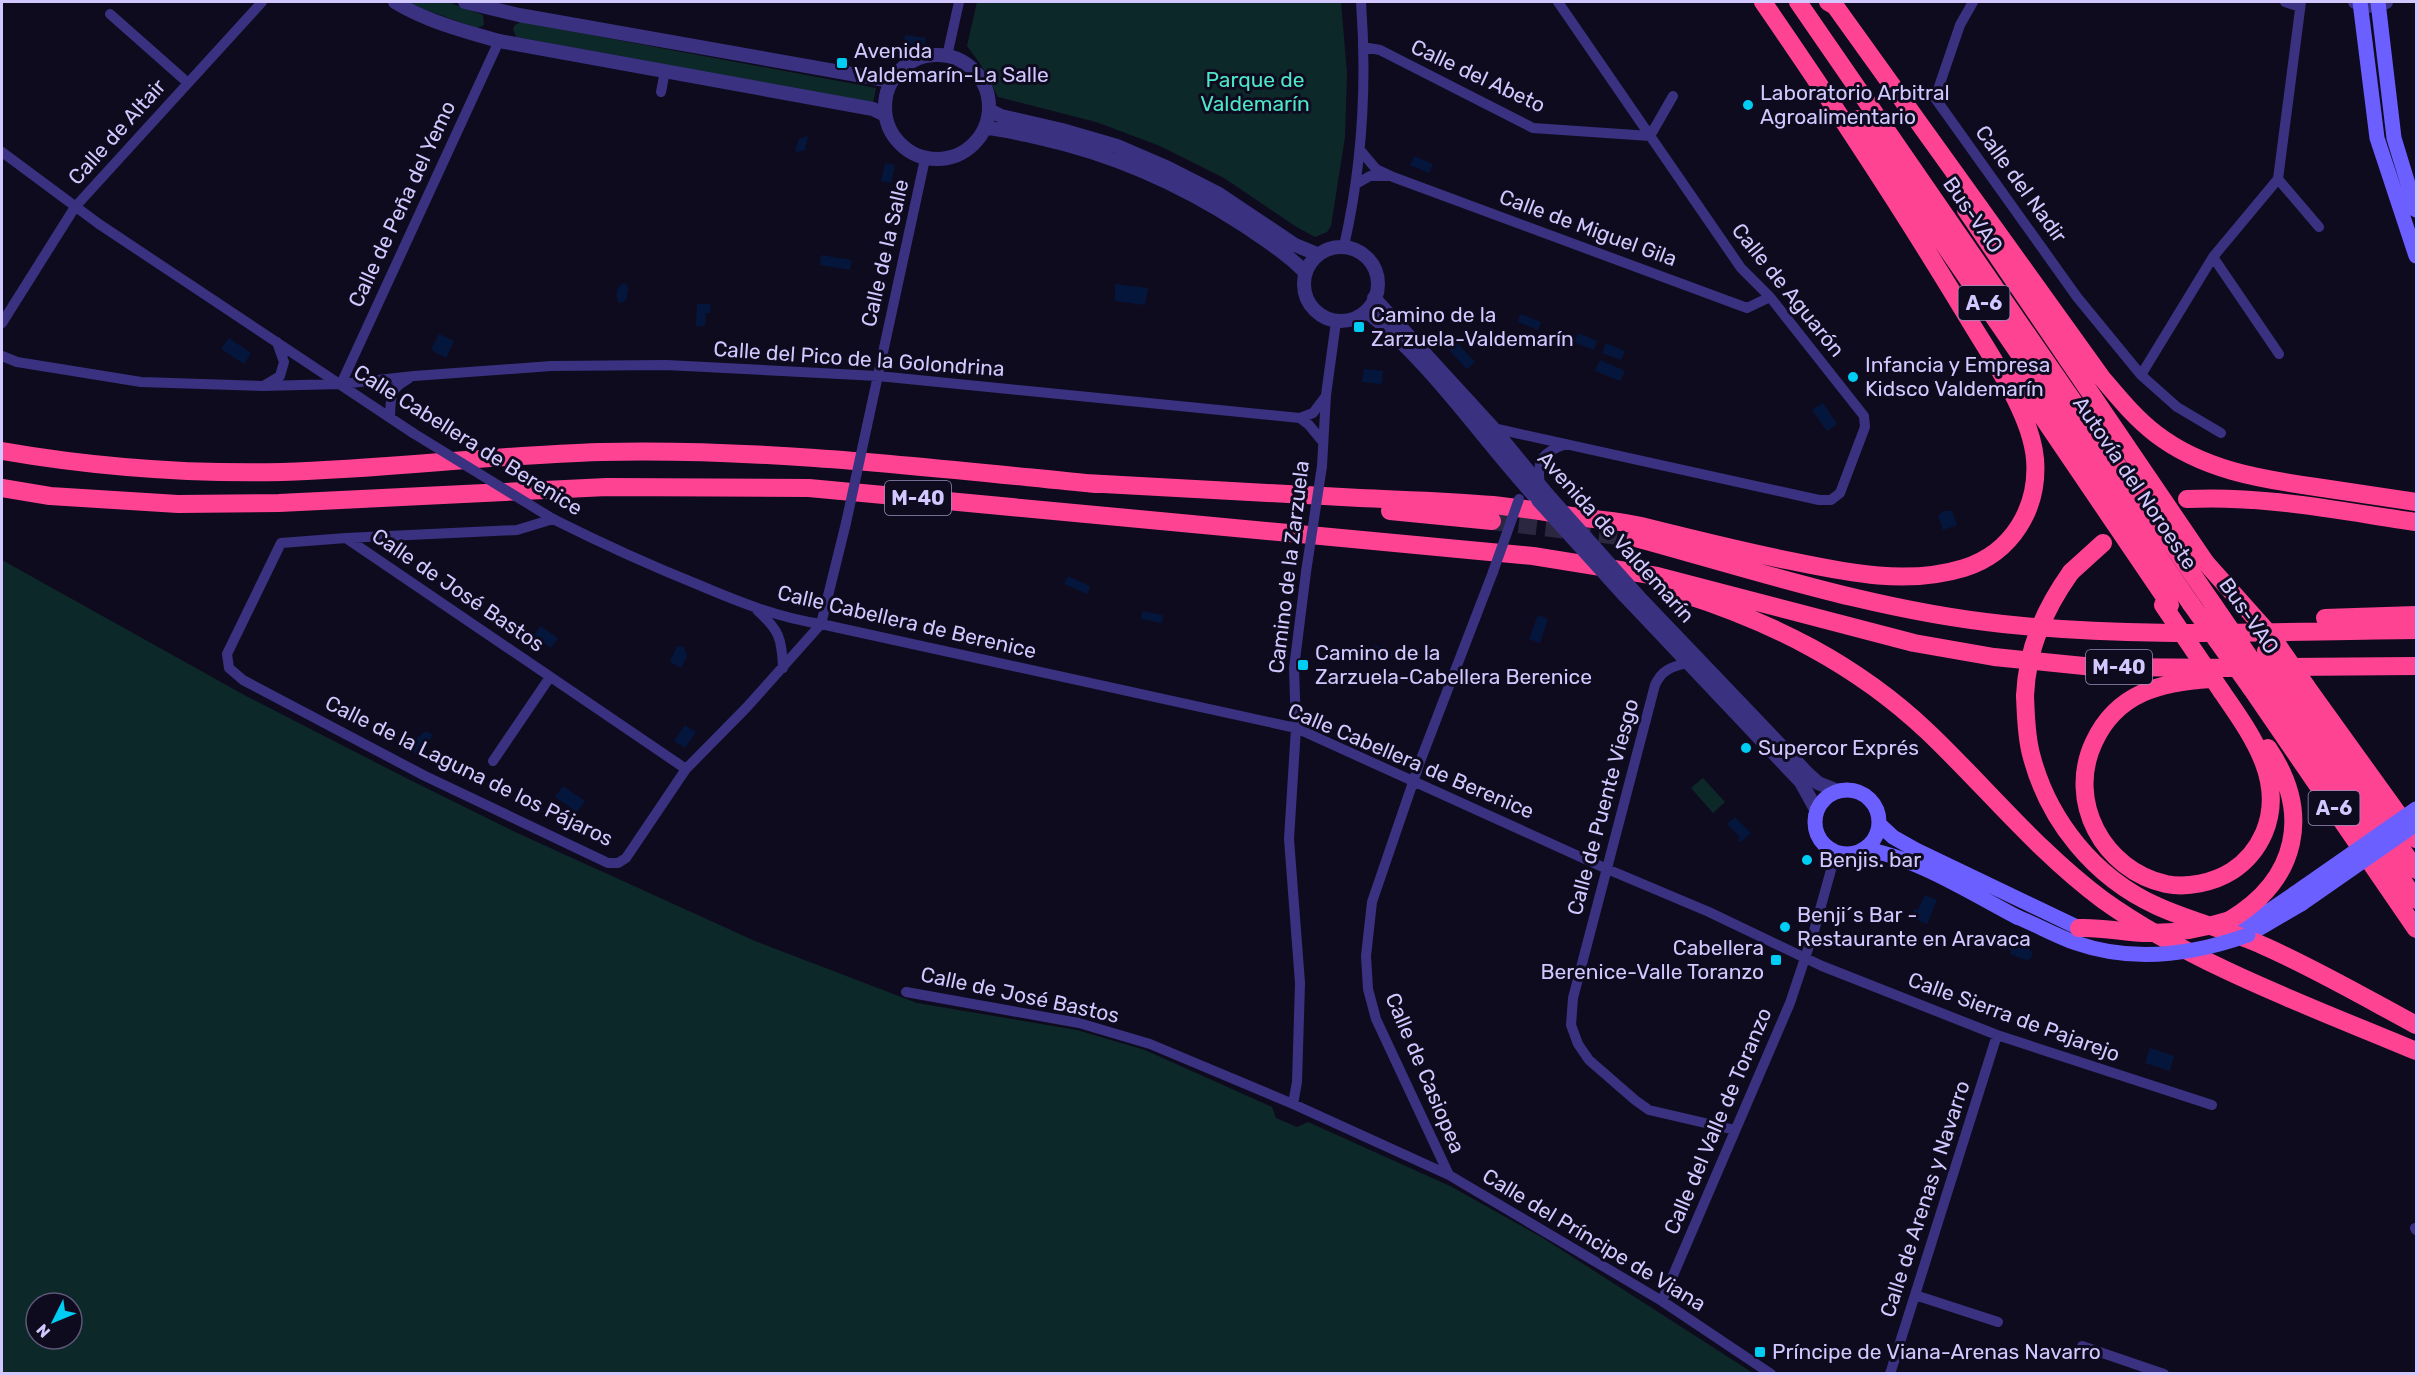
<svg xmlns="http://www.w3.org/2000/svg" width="2418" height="1375" font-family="Rubik,sans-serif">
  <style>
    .green { fill: #0d2829; fill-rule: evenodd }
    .water { fill: #05163d }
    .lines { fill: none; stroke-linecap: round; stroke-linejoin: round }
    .motorway-tunnel { stroke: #2c2741; stroke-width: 18; stroke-dasharray: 18 9; stroke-linecap: butt }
    .minor { stroke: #3a3281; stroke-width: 10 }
    .tertiary { stroke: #3a3281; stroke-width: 14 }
    .secondary { stroke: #6c5fff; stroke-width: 15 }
    .motorway { stroke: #ff4393; stroke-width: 18 }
    .minor-bridge { stroke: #3a3281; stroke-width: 10 }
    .tertiary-bridge { stroke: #3a3281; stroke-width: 14 }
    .secondary-bridge { stroke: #6c5fff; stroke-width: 15 }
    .motorway-bridge { stroke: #ff4393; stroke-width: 18 }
    .poi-dot { fill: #00cdf3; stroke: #0f0b1f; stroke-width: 2 }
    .labels { text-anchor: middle; stroke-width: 6; stroke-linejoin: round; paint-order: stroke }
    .shield { fill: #0f0b1f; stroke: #988fbc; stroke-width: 1.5 }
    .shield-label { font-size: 20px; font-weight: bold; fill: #d2c8ff }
    .poi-label { font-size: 21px; fill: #d2c8ff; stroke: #0f0b1f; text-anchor: start }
    .street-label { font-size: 21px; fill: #d2c8ff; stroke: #0f0b1f }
    .park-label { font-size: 21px; fill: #4de6c9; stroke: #0f0b1f }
  </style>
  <rect width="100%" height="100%" fill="#0f0b1f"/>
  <path class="green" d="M409 2H448L483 15 484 25 477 28 426 10Z
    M977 2H1341L1347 73 1345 137 1331 226 1327 232 1315 237 1295 226 1224 178 1160 146 1096 122 998 97 981 65 967 46Z
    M521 22 876 88 873 103 516 37 513 29 515 25Z
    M2 560 246 696 408 779 515 832 755 941 917 1003 1077 1030 1145 1050 1272 1107 1276 1118 1297 1127 1308 1122 1450 1186 1543 1238 1753 1373H2ZM36 1303H72V1339H36Z
    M1703 778 1725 802 1713 813 1691 788Z"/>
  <path class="water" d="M905 35 926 38 924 47 904 43Z
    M808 136 805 150 797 152 795 150 799 139Z
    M1414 156 1433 164 1429 173 1410 165Z
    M885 163 895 165 891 183 881 181Z
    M821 255 852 260 850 270 820 265Z
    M623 283 627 284 628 289 626 300 621 303H619C615 296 616 288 623 283Z
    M1115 284 1148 288 1145 305 1115 301Z
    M697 304H711L710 313H706L705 326H696Z
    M1520 314 1541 322 1538 330 1518 322Z
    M1578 333 1597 341 1594 350 1574 342Z
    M439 334 454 341 446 358 431 350Z
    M229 338 251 353 244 364 221 349Z
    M1457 343 1475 362 1467 369 1449 350Z
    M1606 343 1625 351 1621 360 1602 353Z
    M1600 360 1625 371 1620 381 1595 371Z
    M1364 369 1383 371 1382 384 1362 382Z
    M1823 403 1837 424 1827 431 1812 410Z
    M1943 511H1952L1957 525 1943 530 1938 516Z
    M1068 576 1090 586 1088 594 1064 584Z
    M1142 611 1163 615 1162 623 1141 619Z
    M1538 615 1548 619 1540 643 1529 639Z
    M540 626 558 638 551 648 534 636Z
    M1374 645 1393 652 1391 659 1371 652Z
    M677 646 684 647 687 656 681 668 670 662Z
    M685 725 696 732 685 748 674 741Z
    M426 731 433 735 418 756 407 746Z
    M563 786 585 801 577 812 555 797Z
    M1735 817 1751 833 1741 842 1738 839 1740 837 1727 824Z
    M1925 895 1937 900 1927 924 1911 917 1914 909 1918 910Z
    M2013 938 2029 944 2028 947 2033 954 2030 959 2026 960 2010 954 2011 951 2006 944 2008 940Z
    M2150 1048 2174 1056 2170 1071 2145 1063Z"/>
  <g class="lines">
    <path class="motorway-tunnel" d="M1492 521 1636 538"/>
    <path class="minor" d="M1973 2 1960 25 1935 98 2077 297 2141 375 2177 407 2221 433
      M2285 2 2300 7
      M110 14 188 83
      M1363 47 1380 50 1533 128 1650 136
      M947 56 959 2
      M661 92 665 71
      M1650 136 1673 96
      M1360 150 1376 169 1393 177 1747 308 1770 297
      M2 152 99 224 413 433
      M2278 179 2319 227
      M1356 184 1370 176H1387
      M1344 246C1362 167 1367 83 1361 2
      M2213 257 2278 179 2301 2
      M2 323 75 207 262 2
      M2 356 17 362 141 382 262 386 341 384 414 376 551 366 666 365 878 376 1300 418
      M2141 375 2213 257 2279 354
      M341 384 499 41
      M265 385 280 376 284 362 277 342
      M390 417C391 397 389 389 408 379
      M867 426 925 159
      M1493 428 1819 500H1831L1840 493 1865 427 1864 416 1770 297 1741 268 1558 2
      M1323 442 1309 425 1300 418 1313 413 1326 396
      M1322 466 1326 395 1336 322
      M1540 485C1536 460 1543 452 1566 444
      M346 538 517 530 553 519C601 543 649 565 699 585 739 602 779 618 821 624L1296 728 1607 869 1709 912 1822 966 1997 1035 2212 1105
      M757 610C779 630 782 638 783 668
      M1687 663C1672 667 1662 669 1655 685L1573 998 1571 1025 1578 1044 1589 1060 1635 1100 1649 1110 1735 1130
      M493 761 550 677
      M686 769 346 538 281 543 227 654 229 668 243 680 425 776 608 863H618L626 858 686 769 747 707 821 624 846 523
      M906 992 1079 1023 1150 1044 1293 1104 1449 1175 1662 1301 1771 1374
      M1293 1104 1297 1082 1300 983 1289 839 1296 728 1294 668 1306 572
      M1449 1175 1376 1019 1368 989 1366 956 1372 902 1421 759 1493 572
      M2415 1228 2416 1230
      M1915 1295 1998 1322
      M1662 1301 1790 1003 1814 931 1836 852
      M2082 1346 2164 1374
      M1890 1374 1997 1035"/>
    <path class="tertiary" d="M395 2C426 21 463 31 499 41L873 109 885 115
      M465 2 519 15 891 81
      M2355 2C2364 7 2376 7 2386 2
      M885 107a52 52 0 1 1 104 0a52 52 0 1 1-104 0Z
      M989 110 1001 116 1062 130 1117 146 1168 168 1219 194 1295 245 1317 254
      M985 128C1003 129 1021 134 1039 138 1112 154 1180 184 1243 225 1265 240 1286 253 1305 272
      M1304 284a37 37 0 1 1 74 0a37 37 0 1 1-74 0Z
      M1374 298 1493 428 1547 494
      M1366 311C1433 364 1481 438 1538 500
      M1624 595 1801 782 1817 811
      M1638 596 1808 774 1818 783 1838 791"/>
    <path class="secondary" d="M2360 2 2377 138 2416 256
      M2378 2 2394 138 2416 210
      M1815 822a32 32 0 1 1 64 0a32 32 0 1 1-64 0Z
      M1879 824 1893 837 1916 850 2079 928
      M1864 849C1915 857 1971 893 2017 917
      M2236 926 2272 909 2294 894
      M2248 935 2301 904"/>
    <path class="motorway" d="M1798 2 2213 604
      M1828 2 1835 6 2102 378C2119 398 2135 418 2156 434 2203 470 2260 479 2316 487 2350 492 2383 497 2416 502
      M1858 119 2191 604
      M1966 210 2206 563
      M2012 372 2170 605
      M2 451C94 467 188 474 282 472 388 469 494 455 601 452 766 448 932 468 1096 484
      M1085 483C1177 488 1268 493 1360 498 1404 500 1449 501 1493 505 1522 508 1550 513 1579 517 1599 520 1621 521 1641 526 1689 538 1737 550 1786 560 1844 572 1906 586 1964 568 2012 553 2039 508 2035 459 2031 413 1991 357 1968 318 1903 210 1834 105 1763 2
      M2 488 50 496 178 504 279 503 607 487 809 488 1533 556 1657 576 1914 643 1994 657 2094 667 2248 668
      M2187 499C2264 495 2340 511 2416 522
      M1390 511 1492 521
      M1636 538C1756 571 1878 611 2003 624 2140 639 2279 631 2416 630
      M2071 572 2103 543
      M1680 593C1772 622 1856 664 1927 731 1986 787 2037 851 2103 900 2194 965 2314 1008 2416 1051
      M2325 618 2416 615
      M2279 667 2416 666
      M2211 679C2162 682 2117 692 2094 742 2066 801 2103 870 2166 884 2187 888 2213 883 2232 871 2246 862 2257 849 2264 833 2286 781 2251 734 2222 692
      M2306 686 2416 839
      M2270 687 2416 900
      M2251 688 2416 929
      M2292 689 2416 870
      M2025 696C2026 716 2026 735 2031 754 2048 821 2095 878 2157 906 2192 922 2229 930 2264 946 2316 969 2366 998 2416 1025
      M2230 920C2298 879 2312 813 2268 748"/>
    <path class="minor-bridge" d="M413 433 553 519
      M846 523 867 426
      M1306 572 1322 466
      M1493 572 1519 499"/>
    <path class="tertiary-bridge" d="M1547 494 1638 596
      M1538 500 1624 595"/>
    <path class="secondary-bridge" d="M2294 894 2416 809
      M2301 904 2416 824
      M2017 917C2037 925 2056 936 2076 943 2133 963 2192 955 2248 935"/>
    <path class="motorway-bridge" d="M2206 563 2272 637 2306 686
      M2191 604 2251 688
      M2213 604 2270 687
      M2163 605 2222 692
      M2266 651 2292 689
      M2025 696C2027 649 2044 610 2071 572
      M2079 928C2102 927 2122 932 2144 933 2174 934 2202 929 2230 920"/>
  </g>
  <g class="poi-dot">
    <rect x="836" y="57" width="12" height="12" rx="3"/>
    <circle cx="1748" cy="105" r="6"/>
    <rect x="1353" y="321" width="12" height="12" rx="3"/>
    <circle cx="1853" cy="377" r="6"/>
    <rect x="1297" y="659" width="12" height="12" rx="3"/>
    <circle cx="1746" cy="748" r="6"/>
    <circle cx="1807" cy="860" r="6"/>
    <circle cx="1785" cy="927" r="6"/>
    <rect x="1770" y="954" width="12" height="12" rx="3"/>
    <rect x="1754" y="1346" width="12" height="12" rx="3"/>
  </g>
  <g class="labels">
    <g class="shield">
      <rect x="1958.5" y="286" width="51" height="34" rx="4.5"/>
      <rect x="885" y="481" width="66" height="34" rx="4.5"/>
      <rect x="2086" y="650" width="66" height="34" rx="4.5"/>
      <rect x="2308.5" y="791" width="51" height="34" rx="4.5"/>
    </g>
    <g class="shield-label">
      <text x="1984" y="310">A-6</text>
      <text x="918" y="505">M-40</text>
      <text x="2119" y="674">M-40</text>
      <text x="2334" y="815">A-6</text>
    </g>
    <g class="poi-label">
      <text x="854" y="58">Avenida<tspan x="854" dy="24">Valdemarín-La Salle</tspan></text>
      <text x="1760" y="100">Laboratorio Arbitral<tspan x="1760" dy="24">Agroalimentario</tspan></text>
      <text x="1371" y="322">Camino de la<tspan x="1371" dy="24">Zarzuela-Valdemarín</tspan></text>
      <text x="1865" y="372">Infancia y Empresa<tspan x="1865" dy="24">Kidsco Valdemarín</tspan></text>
      <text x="1315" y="660">Camino de la<tspan x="1315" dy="24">Zarzuela-Cabellera Berenice</tspan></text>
      <text x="1758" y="755">Supercor Exprés</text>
      <text x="1819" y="867">Benjis. bar</text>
      <text x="1797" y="922">Benji´s Bar -<tspan x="1797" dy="24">Restaurante en Aravaca</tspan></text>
      <text x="1764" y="955" text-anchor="end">Cabellera<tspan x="1764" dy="24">Berenice-Valle Toranzo</tspan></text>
      <text x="1772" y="1359">Príncipe de Viana-Arenas Navarro</text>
    </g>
    <g class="street-label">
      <text transform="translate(1478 76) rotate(25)" y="7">Calle del Abeto</text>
      <text transform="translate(117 132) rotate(-48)" y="7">Calle de Altair</text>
      <text transform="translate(2021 184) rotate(54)" y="7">Calle del Nadir</text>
      <text transform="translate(402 204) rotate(-65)" y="7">Calle de Peña del Yemo</text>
      <text transform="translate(1973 215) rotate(55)" y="7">Bus-VAO</text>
      <text transform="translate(1588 228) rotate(20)" y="7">Calle de Miguel Gila</text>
      <text transform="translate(885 253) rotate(-77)" y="7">Calle de la Salle</text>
      <text transform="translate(1788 290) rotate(51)" y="7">Calle de Aguarón</text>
      <text transform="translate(859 359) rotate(4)" y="7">Calle del Pico de la Golondrina</text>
      <text transform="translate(468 440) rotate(32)" y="7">Calle Cabellera de Berenice</text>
      <text transform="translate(2135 483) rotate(56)" y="7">Autovía del Noroeste</text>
      <text transform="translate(1616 537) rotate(48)" y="7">Avenida de Valdemarín</text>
      <text transform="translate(1289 567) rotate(-83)" y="7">Camino de la Zarzuela</text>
      <text transform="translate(458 590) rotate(34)" y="7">Calle de José Bastos</text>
      <text transform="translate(2249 616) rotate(55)" y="7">Bus-VAO</text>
      <text transform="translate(907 622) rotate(13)" y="7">Calle Cabellera de Berenice</text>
      <text transform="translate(1411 761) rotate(23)" y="7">Calle Cabellera de Berenice</text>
      <text transform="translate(469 771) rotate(26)" y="7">Calle de la Laguna de los Pájaros</text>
      <text transform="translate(1603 807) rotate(-75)" y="7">Calle de Puente Viesgo</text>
      <text transform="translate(1020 995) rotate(12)" y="7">Calle de José Bastos</text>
      <text transform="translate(2014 1017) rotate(20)" y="7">Calle Sierra de Pajarejo</text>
      <text transform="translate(1425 1073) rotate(67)" y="7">Calle de Casiopea</text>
      <text transform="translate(1718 1121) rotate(-67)" y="7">Calle del Valle de Toranzo</text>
      <text transform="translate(1925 1199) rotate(-72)" y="7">Calle de Arenas y Navarro</text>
      <text transform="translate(1594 1240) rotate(31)" y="7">Calle del Príncipe de Viana</text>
    </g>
    <g class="park-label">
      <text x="1255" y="87">Parque de<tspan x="1255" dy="24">Valdemarín</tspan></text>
    </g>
  </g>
  <rect width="2418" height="1375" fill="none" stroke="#d2c8ff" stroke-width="6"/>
  <g transform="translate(54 1321) rotate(227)"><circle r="28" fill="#0f0b1f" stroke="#5d5779" stroke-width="1.5"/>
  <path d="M0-4.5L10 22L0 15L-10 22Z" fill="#00cdf3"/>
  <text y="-9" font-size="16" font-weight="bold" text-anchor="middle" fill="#d2c8ff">N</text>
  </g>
</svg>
